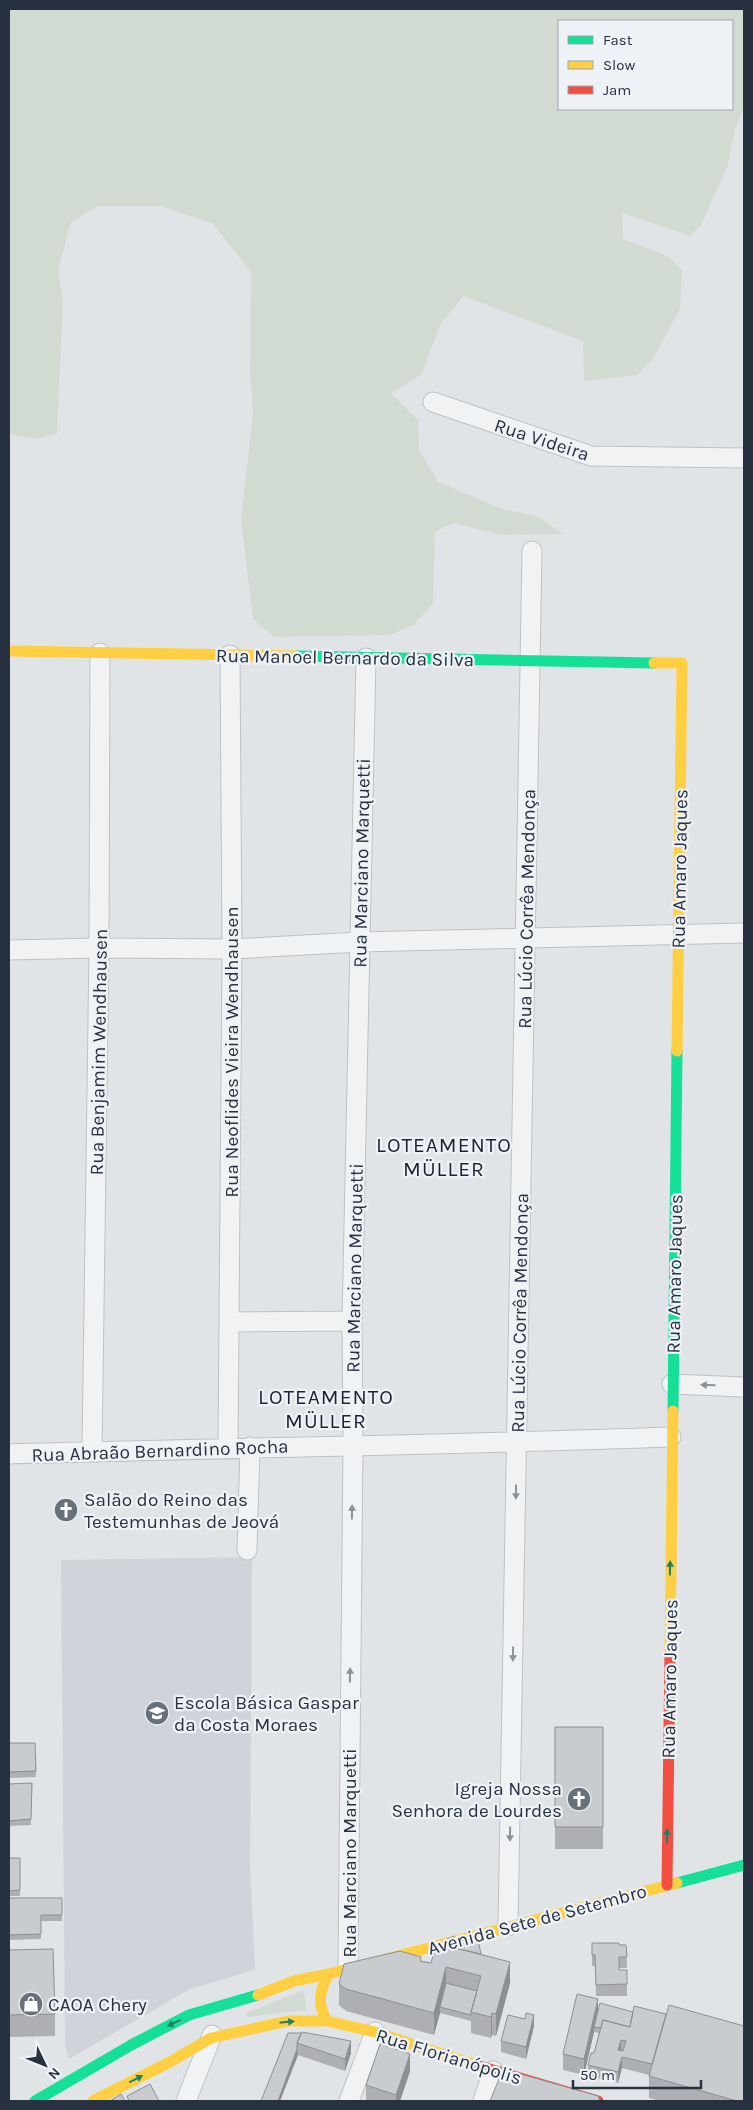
<svg xmlns="http://www.w3.org/2000/svg" width="753" height="2110" font-family="Karla,sans-serif">
  <style>
    .built { fill: #cfd3da }
    .green { fill: #d2dbd2; fill-rule: evenodd }
    .lines { fill: none; stroke-linecap: round; stroke-linejoin: round }
    .street-casing { stroke: #bfc2c5; stroke-width: 21 }
    .street { stroke: #f1f2f3; stroke-width: 19 }
    .fast { stroke: #16e098; stroke-width: 11 }
    .slow { stroke: #ffcf43; stroke-width: 11 }
    .jam { stroke: #f24e42; stroke-width: 11 }
    .wall { fill: #adafb2 }
    .shaded-wall { fill: #8d8f91 }
    .building { fill: #c9cccf; stroke: #8d8f91; fill-rule: evenodd }
    .oneway { fill: #8c929a }
    .oneway2 { fill: #1f8068 }
    .labels { text-anchor: middle; stroke-width: 4.5; stroke-linejoin: round; paint-order: stroke }
    .street-label { font-size: 19px; fill: #273140; stroke: #eef2f6 }
    .poi-label { font-size: 19px; fill: #273140; stroke: #eef2f6; text-anchor: start }
    .quarter-label { font-size: 21px; letter-spacing: 1px; fill: #1a2231; stroke: #eef2f6 }
  </style>
  <rect width="100%" height="100%" fill="#e1e4e7"/>
  <path class="built" d="M252 1557 250 1866 255 1970 190 1989 69 2059 65 2045 61 1560Z"/>
  <path class="green" d="M9 9H744V106L735 129 728 165 701 225 690 236 622 213 623 239 668 256 682 270 680 309 652 360 638 375 584 381 583 341 463 296 440 325 421 375 391 393 418 420 419 450 438 482 500 508 539 517 563 534 502 535 453 523 435 532 433 604 413 625 390 635 274 637 253 619 241 519 253 414 250 372 251 272 213 224 160 206H97L71 223 58 270 63 301 57 433 36 439 9 434ZM559 21H732V109H559Z
    M304 1990 306 2010 247 2017 246 2013Z"/>
  <g class="lines">
    <g class="street-casing">
      <path id="street" d="M433 402 591 456 744 458
        M9 950 99 948 232 949 359 942 744 933
        M229 1322 352 1321
        M672 1384 744 1387
        M228 1448 232 949 230 655
        M92 1452 99 948 100 653
        M9 1454C230 1448 450 1445 671 1437
        M247 1550 250 1447
        M508 1926 532 551
        M348 1968 353 1446 352 1321 366 658
        M186 2101 212 2035
        M349 2101 375 2032
        M483 2101 493 2071"/>
    </g>
    <use href="#street" class="street"/>
    <path class="fast" d="M296 656 654 663
      M673 1411 677 1051
      M677 1883 744 1865
      M35 2101 133 2044 189 2015 258 1995"/>
    <path class="slow" d="M9 651 296 656
      M654 663H682L677 1051
      M670 1653 673 1411
      M258 1995 294 1981 329 1974 677 1883
      M327 2021C317 2004 319 1991 329 1974
      M93 2101 170 2062 211 2038 288 2021H327L375 2032 476 2065"/>
    <path class="jam" d="M667 1885 670 1653
      M476 2065 598 2101"/>
  </g>
  <path class="wall" d="M555 1727H603V1849H555Z
    M9 1743H35L36 1777 9 1778Z
    M32 1783 31 1825 9 1826V1784Z
    M9 1858H20V1896H9Z
    M9 1898H62V1921H41V1939L9 1940Z
    M444 1943 481 1954 510 1983 496 2036 492 2035 491 2038 471 2033V2021L440 2013 434 2035 346 2011 339 2005V1984L421 1961 431 1963Z
    M592 1943 626 1945 627 1968H619V1970H627V1996H596L595 1966H592Z
    M9 1950 55 2014V2036L9 2037Z
    M598 2010 744 2101H660L649 2098V2075L622 2068 618 2083 588 2076V2065L594 2053 599 2033 594 2032 584 2075 563 2070V2054Z
    M534 2026 526 2059 501 2052V2041Z
    M288 2033 351 2053 345 2071 298 2055 280 2101Z
    M410 2071 400 2101H366V2085Z"/>
  <path class="shaded-wall" d="M454 1936V1958L452 1947Z
    M510 1962V1983L496 2036V2014Z
    M446 1967V1988L440 2007V2013L434 2035V2013Z
    M598 1999V2016L594 2027V2032L584 2075V2059Z
    M492 2013V2035L491 2038V2017Z
    M534 2015V2026L526 2059V2047Z
    M621 2040V2051L618 2050Z
    M351 2041V2053L345 2071V2059Z
    M297 2049 298 2055 280 2101H278Z
    M410 2054V2071L400 2101H396V2095Z
    M622 2057V2068L618 2083V2072Z"/>
  <path class="building" d="M555 1727H603V1827H555Z
    M9 1743H35L36 1771 9 1772Z
    M32 1783 31 1819 9 1821V1784Z
    M9 1858H20V1890L9 1891Z
    M9 1898H62V1915H41V1934L9 1935Z
    M477 1935 481 1954 454 1948 456 1940Z
    M454 1936 452 1947 510 1962 496 2014 492 2013 491 2017 471 2012 481 1976 446 1967 434 2013 346 1989 339 1984 344 1964 400 1951 421 1957 420 1961 431 1963 436 1945 444 1943 447 1939Z
    M592 1943H619V1945H626L627 1957H619V1970H627V1984L596 1985 595 1955H592Z
    M53 1949 55 2014 9 2015V1950Z
    M446 1983 477 1991 471 2012V2015L440 2007Z
    M577 1994 598 1999 584 2059 563 2054Z
    M600 2003 633 2012 630 2027 603 2020 601 2028 594 2027Z
    M669 2005 744 2026V2101H737L649 2076Z
    M634 2006 666 2014 652 2064 622 2057 618 2072 588 2065 591 2053H594L603 2020 630 2027ZM621 2040 626 2041 623 2051 618 2050Z
    M526 2013 534 2015 526 2047 501 2041 508 2015 525 2019Z
    M302 2032 351 2041 345 2059 297 2043Z
    M288 2033H301L297 2043V2049L278 2101H261Z
    M380 2044 410 2054 396 2095 366 2085Z
    M503 2069 598 2096 600 2101H490Z
    M150 2084 159 2101H129L127 2096Z
    M121 2094 125 2101H110Z"/>
  <defs><path id="oneway-solid" d="M-6-.8H1V-3.2L6.5 0L1 3.2V.8H-6Z" transform="scale(1.25)"/></defs>
  <g class="oneway">
    <use href="#oneway-solid" transform="translate(708 1385) rotate(-178)"/>
    <use href="#oneway-solid" transform="translate(516 1492) rotate(91)"/>
    <use href="#oneway-solid" transform="translate(352 1512) rotate(-89)"/>
    <use href="#oneway-solid" transform="translate(513 1654) rotate(91)"/>
    <use href="#oneway-solid" transform="translate(350 1675) rotate(-89)"/>
    <use href="#oneway-solid" transform="translate(510 1834) rotate(91)"/>
  </g>
  <g class="oneway2">
    <use href="#oneway-solid" transform="translate(670 1568) rotate(-89)"/>
    <use href="#oneway-solid" transform="translate(667 1836) rotate(-89)"/>
    <use href="#oneway-solid" transform="translate(287 2022) rotate(-6)"/>
    <use href="#oneway-solid" transform="translate(174 2023) rotate(155)"/>
    <use href="#oneway-solid" transform="translate(136 2079) rotate(-27)"/>
  </g>
  <defs>
    <g id="church-disc" transform="scale(1.25)"><circle r="9.5" fill="#68707a" stroke="#eef2f6"/><path d="M-1.2-6h2.4v3.5h3.3v2.4h-3.3V6h-2.4V-.1h-3.3v-2.4h3.3Z" fill="#fff"/></g>
    <g id="school-disc" transform="scale(1.25)"><circle r="9.5" fill="#68707a" stroke="#eef2f6"/><path d="M0-5L7-2L0 1L-7-2ZM-4 1L0 2.5L4 1V4Q0 6-4 4Z" fill="#fff"/></g>
    <g id="shop-disc" transform="scale(1.25)"><circle r="9.5" fill="#68707a" stroke="#eef2f6"/><path d="M-5-2.5h2.3a2.7 3.5 0 0 1 5.4 0H5L5.5 6h-11ZM-1.5-2.5h3a1.5 2.3 0 0 0-3 0Z" fill="#fff"/></g>
  </defs>
  <g fill-rule="evenodd">
    <use href="#church-disc" x="66" y="1510"/>
    <use href="#school-disc" x="157" y="1713"/>
    <use href="#church-disc" x="579" y="1799"/>
    <use href="#shop-disc" x="31" y="2004"/>
  </g>
  <g class="labels">
    <g class="street-label">
      <text transform="translate(542 439) rotate(18)" y="7">Rua Videira</text>
      <text transform="translate(345 657) rotate(1)" y="7">Rua Manoel Bernardo da Silva</text>
      <text transform="translate(361 863) rotate(-89)" y="7">Rua Marciano Marquetti</text>
      <text transform="translate(679 869) rotate(-89)" y="7">Rua Amaro Jaques</text>
      <text transform="translate(526 909) rotate(-89)" y="7">Rua Lúcio Corrêa Mendonça</text>
      <text transform="translate(98 1052) rotate(-89)" y="7">Rua Benjamim Wendhausen</text>
      <text transform="translate(231 1052) rotate(-90)" y="7">Rua Neoflides Vieira Wendhausen</text>
      <text transform="translate(354 1268) rotate(-89)" y="7">Rua Marciano Marquetti</text>
      <text transform="translate(674 1274) rotate(-89)" y="7">Rua Amaro Jaques</text>
      <text transform="translate(519 1313) rotate(-89)" y="7">Rua Lúcio Corrêa Mendonça</text>
      <text transform="translate(160 1450) rotate(-2)" y="7">Rua Abraão Bernardino Rocha</text>
      <text transform="translate(669 1679) rotate(-89)" y="7">Rua Amaro Jaques</text>
      <text transform="translate(349 1853) rotate(-90)" y="7">Rua Marciano Marquetti</text>
      <text transform="translate(537 1919) rotate(-15)" y="7">Avenida Sete de Setembro</text>
      <text transform="translate(449 2056) rotate(17)" y="7">Rua Florianópolis</text>
    </g>
    <g class="poi-label">
      <text x="84" y="1506">Salão do Reino das<tspan x="84" dy="22">Testemunhas de Jeová</tspan></text>
      <text x="174" y="1709">Escola Básica Gaspar<tspan x="174" dy="22">da Costa Moraes</tspan></text>
      <text x="562" y="1795" text-anchor="end">Igreja Nossa<tspan x="562" dy="22">Senhora de Lourdes</tspan></text>
      <text x="48" y="2011">CAOA Chery</text>
    </g>
    <g class="quarter-label">
      <text x="444" y="1152">LOTEAMENTO<tspan x="444" dy="24">MÜLLER</tspan></text>
      <text x="326" y="1404">LOTEAMENTO<tspan x="326" dy="24">MÜLLER</tspan></text>
    </g>
  </g>
  <rect width="753" height="2110" fill="none" stroke="#273140" stroke-width="20"/>
  <rect x="558" y="20" width="175" height="90" fill="#eef2f6" stroke="#9ea5ad"/>
  <rect x="568" y="36" width="25" height="8" fill="#16e098" stroke="#9ea5ad"/>
  <text x="603" y="45" font-size="15" fill="#273140">Fast</text>
  <rect x="568" y="61" width="25" height="8" fill="#ffcf43" stroke="#9ea5ad"/>
  <text x="603" y="70" font-size="15" fill="#273140">Slow</text>
  <rect x="568" y="86" width="25" height="8" fill="#f24e42" stroke="#9ea5ad"/>
  <text x="603" y="95" font-size="15" fill="#273140">Jam</text>
  <g transform="translate(45 2065) rotate(133)" stroke="#eef2f6" stroke-width="4" paint-order="stroke">
  <path d="M0-4L9 19L0 12L-9 19Z" fill="#273140"/>
  <text y="-8" font-size="14" font-weight="bold" text-anchor="middle" fill="#273140">N</text>
  </g>
  <path d="M573 2080v8h128v-8" fill="none" stroke="#273140" stroke-width="2.5"/>
  <text x="580" y="2080" font-size="15" fill="#273140" stroke="#eef2f6" stroke-width="4" paint-order="stroke">50 m</text>
</svg>
